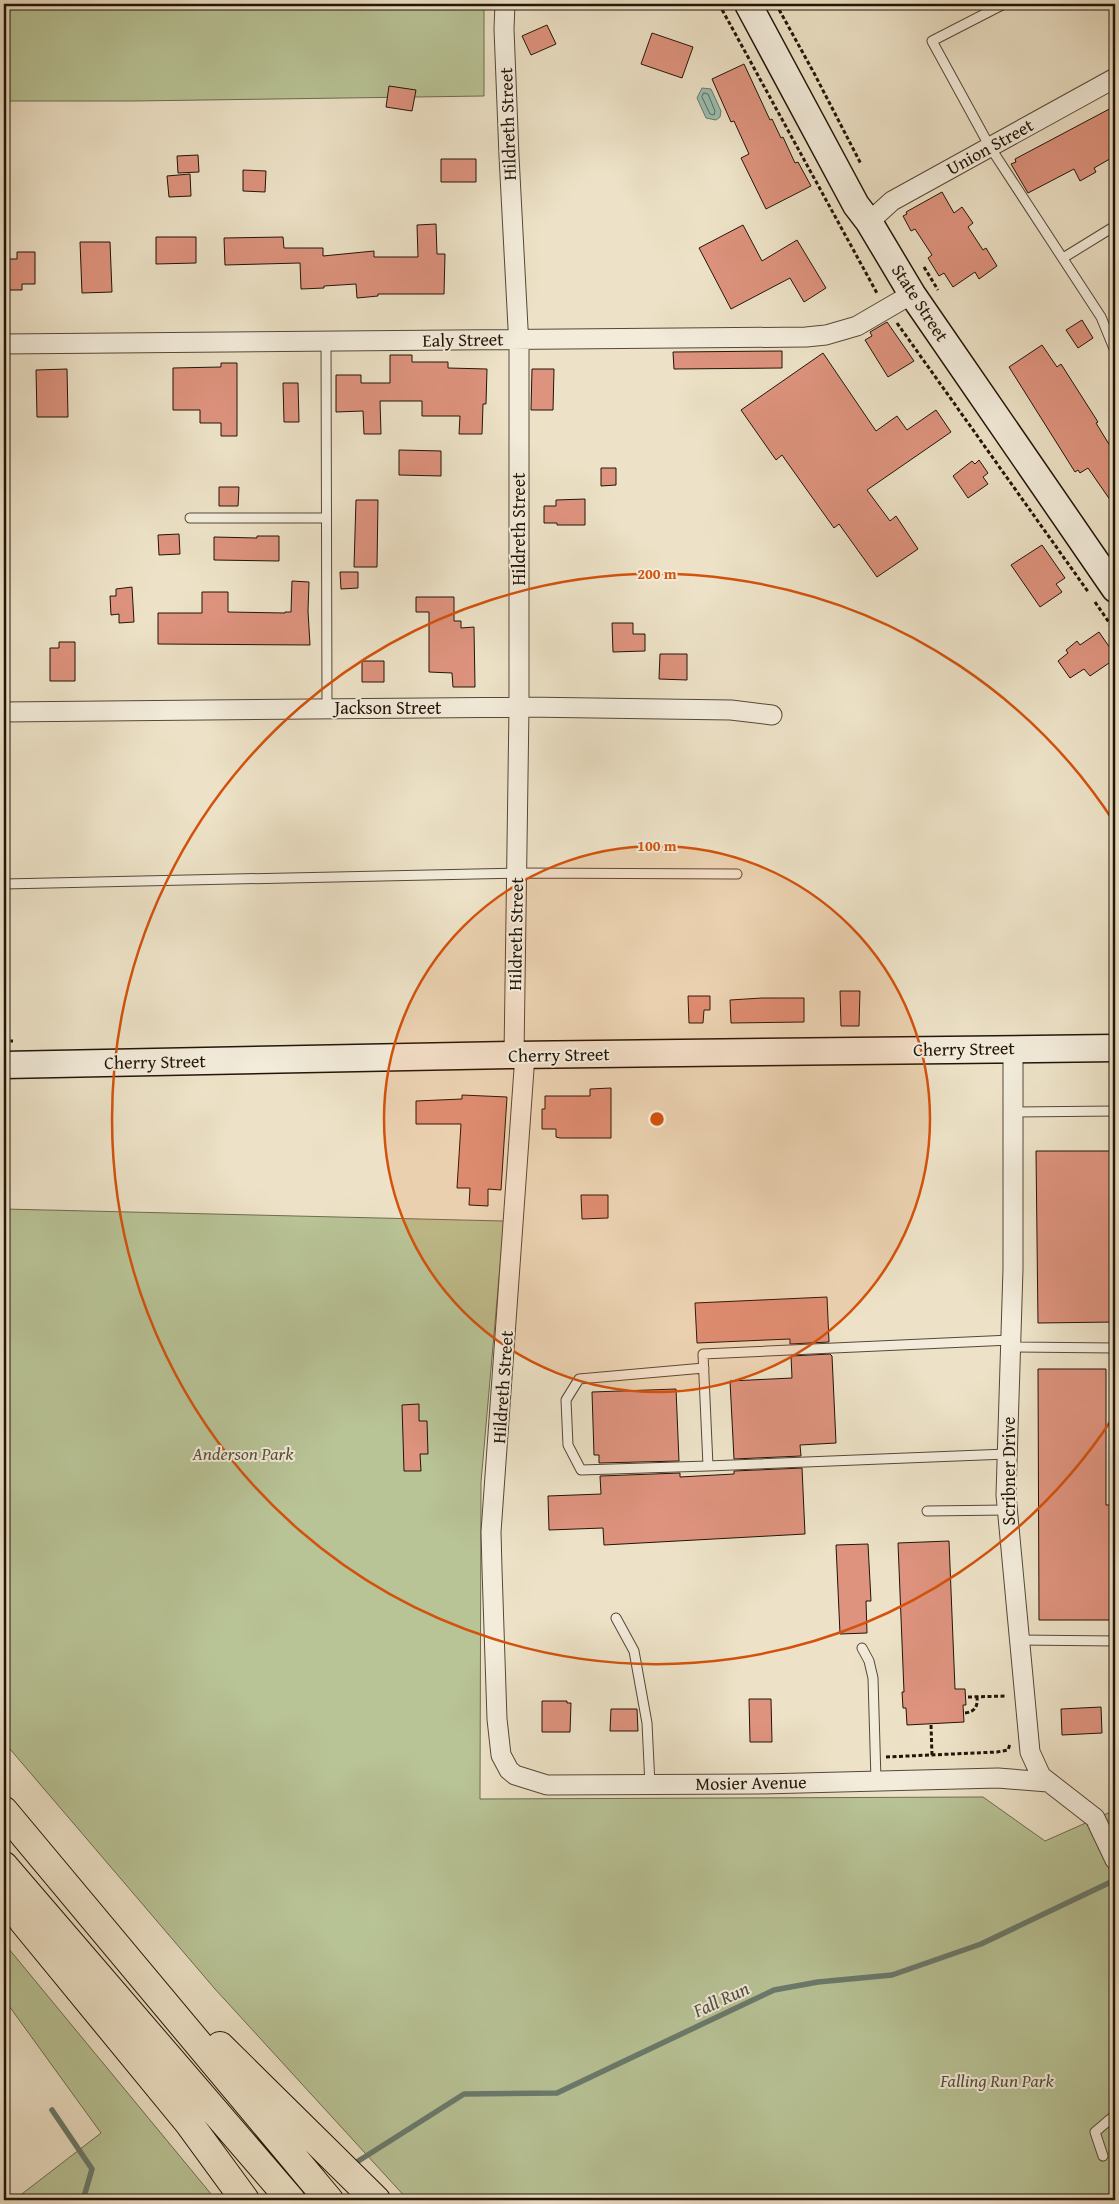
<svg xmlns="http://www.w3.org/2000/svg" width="1119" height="2204" font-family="'Gentium Book Plus',serif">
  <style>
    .green { fill: #b8c396; stroke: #6e6c4e }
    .water { fill: #9abeb1; stroke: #6a7a6d }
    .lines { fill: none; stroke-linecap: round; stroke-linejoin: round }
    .shore { stroke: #5e695c; stroke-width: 1 }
    .stream { stroke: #6a7a6d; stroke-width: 5.5 }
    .building { fill: #de937e; stroke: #231407 }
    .lane-casing { stroke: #564837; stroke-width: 11 }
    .street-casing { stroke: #564837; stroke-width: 21 }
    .secondary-casing { stroke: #231407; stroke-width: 29 }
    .highway-casing { stroke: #231407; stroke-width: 30 }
    .path { stroke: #231407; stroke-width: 3; stroke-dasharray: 4 2.5; stroke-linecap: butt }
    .lane { stroke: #f3ecdb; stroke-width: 9 }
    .street { stroke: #f3ecdb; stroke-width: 19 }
    .secondary { stroke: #f3ecdb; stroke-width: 26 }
    .highway { stroke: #ede2c7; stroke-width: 28 }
    .ring { fill: none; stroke: #d4520c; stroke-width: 2.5 }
    .labels { text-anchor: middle; stroke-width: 4; stroke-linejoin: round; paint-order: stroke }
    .street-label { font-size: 18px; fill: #231407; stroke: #f3ecdb }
    .park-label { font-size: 18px; font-style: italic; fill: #575139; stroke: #f3ecdb }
    .water-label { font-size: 19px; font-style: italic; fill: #4d5042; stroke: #f3ecdb }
    .centre { fill: #d4520c; stroke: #f3ecdb; stroke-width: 2.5 }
    .ring-label { font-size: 15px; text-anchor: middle; font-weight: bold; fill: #d4520c; stroke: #f3ecdb; stroke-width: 4; stroke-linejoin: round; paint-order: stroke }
  </style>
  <rect width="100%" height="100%" fill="#ede2c7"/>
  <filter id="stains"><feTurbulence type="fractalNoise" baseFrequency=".004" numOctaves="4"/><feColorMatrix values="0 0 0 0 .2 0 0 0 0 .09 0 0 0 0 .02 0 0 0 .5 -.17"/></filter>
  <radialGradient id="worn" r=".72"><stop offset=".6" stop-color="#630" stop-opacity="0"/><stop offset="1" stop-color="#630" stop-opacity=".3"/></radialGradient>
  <path class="green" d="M4 4H484V96L134 101H4Z
    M4 1209 504 1221 481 1482 480 1799 983 1797 1045 1841 1115 1810V1894L1113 1895 1115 1899V2200H408L215 1989 4 1742Z
    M4 1943 216 2200H14L101 2133 4 1999Z"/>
  <path class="water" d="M702 88 711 89 721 111 720 117 716 120 706 118 697 98Z"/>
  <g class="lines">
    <path class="shore" d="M704 93 708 94 715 111 714 115 710 114 702 97Z"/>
    <path class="stream" d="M52 2110 92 2169 83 2200
      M352 2165 464 2094 557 2093 774 1990 818 1982 892 1975 981 1944 1115 1880"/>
  </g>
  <path class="building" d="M547 25 556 44 531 55 522 36Z
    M652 33 693 47 682 78 641 64Z
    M744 64 770 120 772 119 781 138 783 137 795 163 798 162 811 186 766 209 741 158 749 154 734 121 731 122 712 79Z
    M389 86 416 90 412 111 386 107Z
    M1115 106V156L1094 168 1096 172 1080 181 1074 169 1028 193 1011 164 1016 162 1015 159Z
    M198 155 199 172 178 173 177 156Z
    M441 159H476V182H441Z
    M243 170 266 171 265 192 243 191Z
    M190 174 191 196 169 197 167 176Z
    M942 192 954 213 962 207 973 223 968 227 983 250 986 248 997 266 979 279 975 272 953 287 944 273 939 276 928 258 932 255 915 229 911 231 903 216 907 214 906 212Z
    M436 224 437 254H445L444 294H378V296L357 298 356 284 324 286V288L301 289 300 263 225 265 224 238 283 237 284 248H323V256L374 251V257H418L417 225Z
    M743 225 762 261 797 240 826 288 804 302 790 278 731 309 699 248Z
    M156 237H196V263L156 264Z
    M80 242H110L112 292 82 293Z
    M17 252H35V284H22V290H4V259H17Z
    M1082 320 1093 338 1078 348 1066 330Z
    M887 322 914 361 888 377 865 340 872 336 870 332Z
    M1042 345 1057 367 1061 364 1098 422 1096 423 1115 454V507L1088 468 1080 473 1078 470 1075 472 1009 367Z
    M782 351V368L674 369 673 352Z
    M823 353 876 431 897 416 907 430 936 410 951 432 867 490 890 521 896 516 918 549 877 577 839 524 834 528 782 455 776 460 741 410Z
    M390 355H412V362H448V368L487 369 486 404H483L482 434H459L460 416H422V401H380L381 434H364L363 411 336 412V375H361V383H390Z
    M221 363H237V436H221V423H200V410H173V368L221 367Z
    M67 369 68 417H37L36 370Z
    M532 369H554L553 410H531Z
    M283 383H298L299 422H284Z
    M399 450 441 451V476L399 475Z
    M979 460 988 473 983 477 988 484 968 498 953 476 972 461 975 464Z
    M601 468H616V485L601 486Z
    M219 487H239L238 506H219Z
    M585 499V525H557V523H544V506H556V500Z
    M356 500H378L377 567H354Z
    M179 534 180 554 159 555 158 535Z
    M257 536H279V561L214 560V537L257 538Z
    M1042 545 1065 578 1056 584 1062 592 1040 607 1011 565Z
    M340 572H358V588L341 589Z
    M292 581 309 582 308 611 310 645 158 644V613H202V592H228V612L285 613V612H291Z
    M132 587 134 622 119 623V614L111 615 110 596H116V589Z
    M416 597H454V621H461V628L474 627 475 687H453L452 673 429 672V612H416Z
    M612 623H633V634H645V651L613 652Z
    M1099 632 1115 655V659L1090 676 1084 669 1070 678 1058 661 1068 653 1066 650 1077 641 1080 645Z
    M59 642H75V681H50V648H59Z
    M660 654H687V680L659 679Z
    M362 661H384V682H362Z
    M840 991H860L859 1026H841Z
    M688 996H710V1010H704L703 1023H689Z
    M762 998H804V1022L731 1023 730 1000Z
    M611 1088V1138H560L556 1137V1129H542V1109H545V1096H590V1089Z
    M462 1095 507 1097 501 1190 488 1189V1206L469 1205 470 1188H457L461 1124H416V1101L462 1099Z
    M1036 1151H1115V1322L1038 1323Z
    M581 1195H608V1218L582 1219Z
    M827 1297 829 1342 790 1344V1339L697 1343 695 1303Z
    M830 1354 832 1356 836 1443 800 1445 801 1456 734 1459 730 1381 792 1378 791 1356Z
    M1038 1369H1106V1505H1115V1620H1039Z
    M676 1389 679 1461 599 1463V1455H594L592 1392Z
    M419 1404V1421H427L428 1454H420L421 1471H404L402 1405Z
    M802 1468 805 1534 604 1545 603 1528 549 1530 548 1496 601 1494 600 1476 680 1473V1477L734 1474V1471Z
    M949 1541 955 1689H965L966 1705H963L964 1722 907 1725 906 1708H903L902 1692H904L898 1543Z
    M868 1544 871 1601H866L867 1633 840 1634 836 1545Z
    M749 1699H771L772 1742H750Z
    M542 1701H567V1703H571L570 1732H542Z
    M1101 1707 1102 1733 1062 1735 1061 1709Z
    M611 1709H637L638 1731H610Z"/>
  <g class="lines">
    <g class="lane-casing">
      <path id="lane" d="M1004 4 932 41 990 147 1101 317 1115 351
        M1063 258 1115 226
        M326 341 327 708
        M190 518H326
        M4 884 517 873 737 874
        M1013 1112 1115 1111
        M1011 1347 1115 1348
        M704 1368 579 1379 566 1400 568 1445 581 1470 708 1466
        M1007 1454 708 1466 703 1354 1011 1340
        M927 1511 1007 1510
        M616 1618 634 1651 647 1723 650 1785
        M1019 1640 1115 1641
        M862 1648 869 1661 873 1678 876 1780
        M1103 2156 1095 2132 1115 2115"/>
    </g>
    <g class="street-casing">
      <path id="street" d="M505 4 504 29 509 156 519 347V707L514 1055
        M869 222 892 201 1115 78
        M4 344 806 337 826 335 857 326 912 294
        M4 712 525 707 731 710 772 715
        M1013 1049V1269L1006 1495 1030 1752 1041 1776 1095 1818 1115 1860
        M525 1055 491 1532 492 1569 497 1719 501 1755 509 1770 515 1775 547 1785 758 1784 998 1778 1048 1782"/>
    </g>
    <g class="secondary-casing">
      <path id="secondary" d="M748 4 856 205 869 222 912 294 1115 589
        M4 1065 514 1055 1115 1048"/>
    </g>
    <g class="highway-casing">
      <path id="highway" d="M4 1811 329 2200
        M4 1866 291 2200
        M4 1890 23 1921 188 2122 245 2200
        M220 2046 376 2200"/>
    </g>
    <path class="path" d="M719 4 878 295
      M776 4 814 73 861 164
      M924 267 938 290
      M897 323 1089 593
      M1095 602 1115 631
      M4 1041H13
      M968 1697 1007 1696
      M965 1713C975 1712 978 1706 977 1697
      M931 1725 932 1755
      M886 1757 997 1752 1008 1750 1010 1744"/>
    <use href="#lane" class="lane"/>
    <use href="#street" class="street"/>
    <use href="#secondary" class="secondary"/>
    <use href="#highway" class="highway"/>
  </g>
  <circle cx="657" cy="1119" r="273" fill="#d4520c" fill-opacity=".12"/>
  <g class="ring">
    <circle cx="657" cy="1119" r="273"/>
    <path d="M1114 1416A545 545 0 1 1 1114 822"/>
  </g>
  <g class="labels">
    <g class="street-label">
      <text transform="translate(508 124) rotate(-92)" y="6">Hildreth Street</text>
      <text transform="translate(990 147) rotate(-29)" y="6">Union Street</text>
      <text transform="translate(920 303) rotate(57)" y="6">State Street</text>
      <text transform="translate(463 340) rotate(-1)" y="6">Ealy Street</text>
      <text transform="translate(519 529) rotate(-90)" y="6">Hildreth Street</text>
      <text x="388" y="714">Jackson Street</text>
      <text transform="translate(516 934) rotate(-89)" y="6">Hildreth Street</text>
      <text transform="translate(964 1049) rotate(-1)" y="6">Cherry Street</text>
      <text transform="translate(559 1055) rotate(-1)" y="6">Cherry Street</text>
      <text transform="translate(155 1062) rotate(-1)" y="6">Cherry Street</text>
      <text transform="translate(503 1387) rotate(-86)" y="6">Hildreth Street</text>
      <text transform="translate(1009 1471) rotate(-90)" y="6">Scribner Drive</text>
      <text transform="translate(751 1783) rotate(-1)" y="6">Mosier Avenue</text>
    </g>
    <g class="park-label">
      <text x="243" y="1460">Anderson Park</text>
      <text x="997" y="2087">Falling Run Park</text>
    </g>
    <g class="water-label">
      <text transform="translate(721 1999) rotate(-25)" y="7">Fall Run</text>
    </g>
  </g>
  <circle cx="657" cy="1119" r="8" class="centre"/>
  <g class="ring-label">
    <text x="657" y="579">200 m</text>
    <text x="657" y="851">100 m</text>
  </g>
  <rect width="1119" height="2204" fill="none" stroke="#ede2c7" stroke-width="20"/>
  <rect x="5" y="5" width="1109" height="2194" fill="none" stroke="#231407" stroke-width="2.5"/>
  <rect x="10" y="10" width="1099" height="2184" fill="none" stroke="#231407"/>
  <rect width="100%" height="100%" filter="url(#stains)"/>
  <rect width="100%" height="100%" fill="url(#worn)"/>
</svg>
